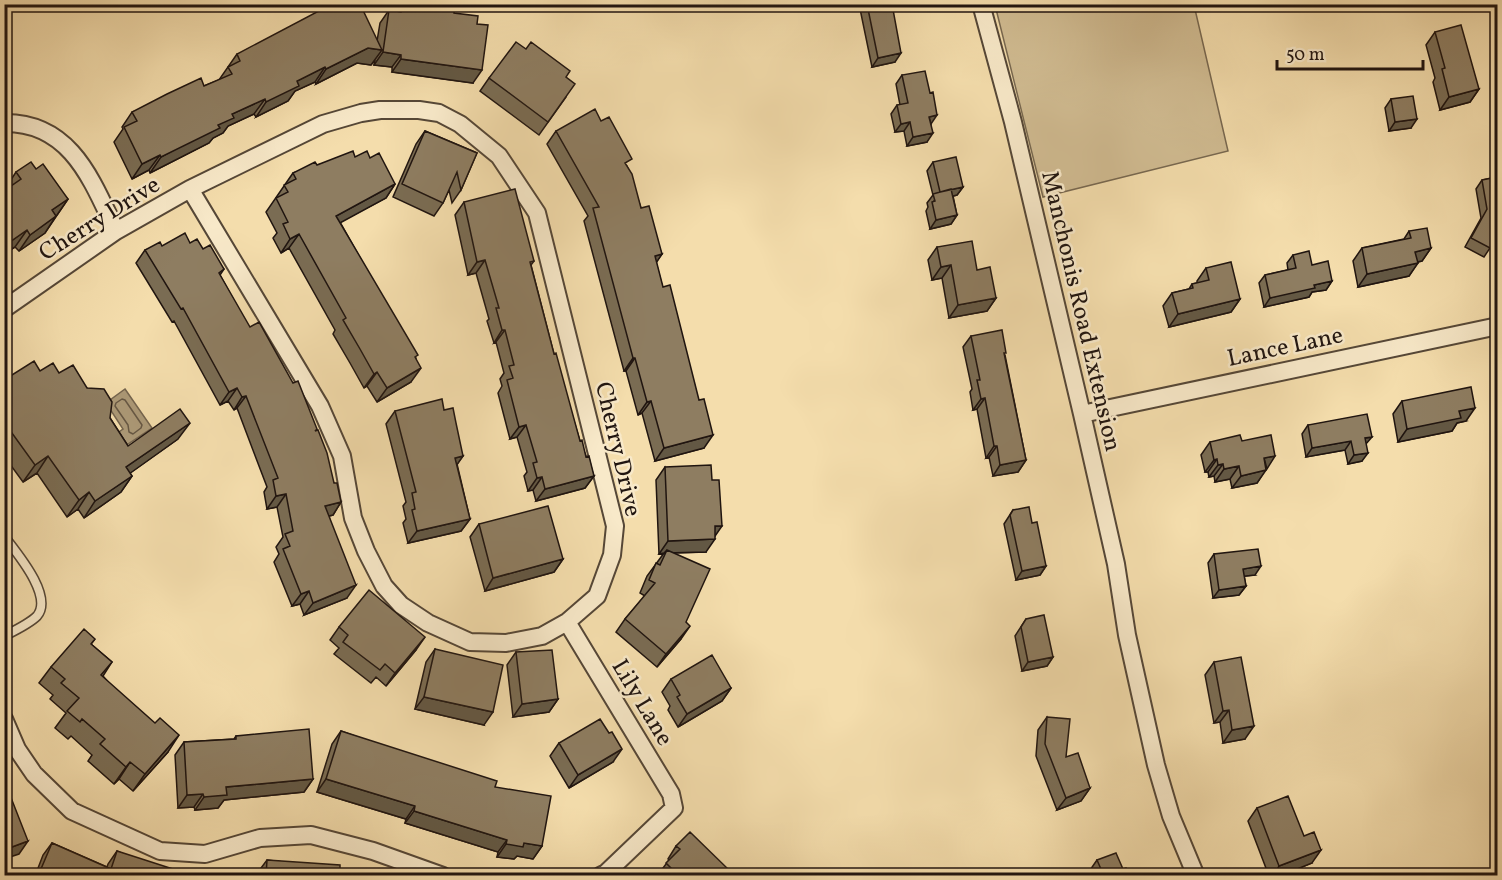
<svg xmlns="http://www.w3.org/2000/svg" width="1502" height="880" font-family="Vollkorn,serif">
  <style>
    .green { fill: #d0bb91; stroke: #786850; stroke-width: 1.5 }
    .water { fill: #ac9977; stroke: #74644e; stroke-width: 1.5 }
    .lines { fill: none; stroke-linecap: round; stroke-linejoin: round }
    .shore { stroke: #665744; stroke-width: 1.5 }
    .service-casing { stroke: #554737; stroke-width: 11 }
    .minor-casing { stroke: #554737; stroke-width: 20 }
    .service { stroke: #f8e9c9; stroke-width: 8 }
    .minor { stroke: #f8e9c9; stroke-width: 16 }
    .wall { fill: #7a6c53; stroke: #201510; stroke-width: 1.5 }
    .shaded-wall { fill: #635844; stroke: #201510; stroke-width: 1.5 }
    .building { fill: #8e7d61; stroke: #201510; stroke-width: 1.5 }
    .labels { text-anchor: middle; stroke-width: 5; stroke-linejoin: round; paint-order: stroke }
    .street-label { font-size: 24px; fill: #201510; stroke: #f8e9c9 }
  </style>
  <rect width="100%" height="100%" fill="#f4ddac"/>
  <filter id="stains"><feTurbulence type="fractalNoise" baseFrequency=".00333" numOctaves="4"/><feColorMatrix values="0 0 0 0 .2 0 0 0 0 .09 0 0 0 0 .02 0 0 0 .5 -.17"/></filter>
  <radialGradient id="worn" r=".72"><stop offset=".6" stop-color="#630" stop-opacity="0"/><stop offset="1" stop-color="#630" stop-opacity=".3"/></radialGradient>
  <path class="green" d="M995 5H1194L1228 151 1043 197Z"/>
  <path class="water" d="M125 389 152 428 125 446 116 434 123 429 106 403Z"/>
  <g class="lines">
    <path class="shore" d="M122 399 125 400 142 425 141 428 133 434 129 432 128 425 115 406 116 403Z"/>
    <g class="service-casing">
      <path id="service" d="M4 536C16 552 54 596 37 616 29 624 14 631 4 636"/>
    </g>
    <g class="minor-casing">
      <path id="minor" d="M981 4 1013 122 1082 414 1116 564 1127 635 1156 765 1171 816 1196 876
        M4 123C71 122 92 181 116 231
        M4 309 116 231 190 189 323 124 361 113 380 110H419L439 113 460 124 499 156 537 213 615 526 612 555 597 596 567 622 542 636 506 643 470 642 428 623 401 605 384 586 366 551 353 518 342 456 320 406 190 189
        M1082 414 1498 326
        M567 622 671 794 674 808 606 873 600 876
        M4 719 17 749 34 774 72 811 160 851 205 854 260 838 311 835 373 851 443 876"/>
    </g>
    <use href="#service" class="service"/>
    <use href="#minor" class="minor"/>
  </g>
  <path class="wall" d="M402 4 437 9 440 5 454 13 473 83 392 72V67L374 65 375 60 371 65 357 63 316 84 315 82 295 91 288 101 256 117 254 114 228 126 223 133 213 138 209 143 150 173 149 170 132 179 114 142 123 129 122 127 132 112 204 86 219 80 237 54 377 41 380 23 389 10 397 11Z
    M859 4H892L895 62 872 67Z
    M1435 32 1479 89 1470 102 1440 110 1433 82 1435 78 1426 45Z
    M526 49 566 77V97L539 135 480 91 489 78Z
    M902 75 930 93 931 124 927 142 907 146 904 131 895 132 891 114 897 105H900L896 84Z
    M1391 99 1411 128 1389 131 1385 108Z
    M425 131 477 153 461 190 452 203 449 190 443 203 434 216 393 197 416 144Z
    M556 131 627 166 641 208 662 254 656 262 704 448 655 461 642 413 638 415 626 371H624L584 221 588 216 547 144Z
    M355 157 370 158 395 184 386 198 340 222 416 358 411 382 377 402 367 386 364 388 350 363 333 334 335 330 289 248 281 253 273 238 277 233 266 212 293 173 317 165Z
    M933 162 963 187 957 195 953 196 957 215 951 224 930 229 926 211 928 207 927 203 933 195 927 171Z
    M36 169 68 199 45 233 19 251 15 247 4 254V191L6 190 5 189 16 172Z
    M1497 177 1490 248 1484 257 1465 247 1481 218 1476 189 1482 180Z
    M464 202 534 261 531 265 554 354 580 441 594 476 585 488 536 501 533 490 528 491 524 476 527 472 517 437 510 439 498 393 502 386 500 379 504 373 496 342 494 343 487 321 489 319 476 273 468 275 455 215Z
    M1409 231 1431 248 1422 261 1418 262 1409 276 1358 287 1353 261 1362 248 1404 239Z
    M190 243 203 249 224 269 220 275 334 483 341 502 333 515 329 516 347 598 304 615 300 604 292 606 274 562 279 554 276 547 283 537 277 507 267 509 264 492 267 487 237 408 234 410 228 401 220 405 174 321 172 322 136 263 145 250 162 246Z
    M937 247 977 270 996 298 987 311 949 318 942 278 932 280 928 260Z
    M1293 255 1312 265 1332 281 1326 290 1312 292 1309 297 1264 307 1259 283 1265 275 1288 270 1287 263Z
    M1206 268 1240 299 1231 312 1169 327 1163 306 1172 293 1189 289 1192 284 1197 283V281Z
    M971 336 1005 355 1026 460 1018 472 993 476 989 457 986 458 977 409 973 410 970 392 972 389 963 347Z
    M40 371 59 373 87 388 110 418 128 446 178 439 130 473 132 476 121 492 84 518 78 509 67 517 37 473 23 482 4 456V380Z
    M1402 401 1466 421 1457 423 1452 431 1398 442 1393 414Z
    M444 410 463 456 457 464 470 519 461 531 408 543 403 523 406 519 403 506 406 502 386 424 395 411Z
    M1308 425 1366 444 1362 461 1348 464 1345 450 1306 457 1302 434Z
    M1242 441 1266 469 1257 483 1232 488 1230 479 1215 482 1214 476 1209 477 1208 472H1205L1201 455 1210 442Z
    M665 467 706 552 674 553 686 622 681 639 657 667 616 632 625 619 645 596 640 593 647 576 664 553 659 554 656 480Z
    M1013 510 1046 566 1040 575 1016 580 1004 524Z
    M479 524 563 559 554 572 485 591 470 537Z
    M1214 554 1255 575 1244 576 1246 586 1239 595 1213 598 1208 563Z
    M1026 619 1053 657 1047 666 1022 671 1015 636Z
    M339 627 416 650 386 686 376 677 371 683 334 654 339 648 330 640Z
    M95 639 91 644 112 662 103 676 168 752 133 791 119 779 114 784 88 761 92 755 71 736 68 739 55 728 66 713 50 699 53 695 39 683 51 667Z
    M435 649 484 725 415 709 426 662Z
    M516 652 558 699 549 712 513 717 507 665Z
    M1214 662 1245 739 1223 743 1220 722 1214 723 1205 675Z
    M671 679 731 688 722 701 678 727 668 710 670 706 662 692Z
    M1047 717 1066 757 1090 788 1081 801 1057 810 1036 756 1038 730Z
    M341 731 495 787 542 846 533 859 517 856 514 859 497 857 498 852 405 823 406 819 317 792 332 744Z
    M236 736 313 779 304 792 224 800 218 808 195 810 194 807 178 808 175 755 184 742 234 739Z
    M559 743 613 762 569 788 550 756Z
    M1257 808 1312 863 1280 876H1269L1248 821Z
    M52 843 107 867 108 864 117 851 171 876H35L43 855Z
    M676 846 729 870 726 876H657L669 860 668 859Z
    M267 860 340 869 361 876H258V872Z
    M1097 860 1123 869 1129 876H1090L1088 873Z"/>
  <path class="shaded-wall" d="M1419 4H1434L1416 9Z
    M368 48 382 50 371 65 357 63 316 84 326 69Z
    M383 52 401 55 392 67 374 65Z
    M901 53 895 62 872 67 878 58Z
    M401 59 482 70 473 83 392 72Z
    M325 67 315 82 295 91 288 101 256 117 266 102 297 81Z
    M1479 89 1470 102 1440 110 1449 97Z
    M265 99 254 114 228 126 223 133 213 138 209 143 150 173 161 157 218 125 232 114Z
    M937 115 931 124 929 117Z
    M1417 119 1411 128 1389 131 1395 122Z
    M910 122 904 131 895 132 901 124Z
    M933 133 927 142 907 146 913 137Z
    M160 155 149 170 132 179 142 164Z
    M395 184 386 198 327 230 336 216Z
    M963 187 957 195 934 201 940 192Z
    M68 199 57 215 41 227 52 210Z
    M957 215 951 224 930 229 936 220Z
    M56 216 45 233 19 251 30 235Z
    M27 230 15 247 4 254V246Z
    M299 234 289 248 281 253 290 239Z
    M1431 248 1422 261 1406 264 1415 252Z
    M662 254 654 266 655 256Z
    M485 260 476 273 468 275 477 262Z
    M1418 263 1409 276 1358 287 1367 274Z
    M951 265 942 278 932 280 941 267Z
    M1332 281 1326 290 1312 292 1309 297 1264 307 1270 298 1314 285Z
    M996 298 987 311 949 318 958 305Z
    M1240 299 1231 312 1169 327 1178 314Z
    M502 330H505L496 342 494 343Z
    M633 358H635L626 371H624Z
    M421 368 411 382 377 402 387 388Z
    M377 372 367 386 364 388 374 374Z
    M237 388 228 401 220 405 229 392Z
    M246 396 237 408 234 410 242 397Z
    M985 398 977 409 973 410 981 399Z
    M651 401 642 413 638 415 647 402Z
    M1475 408 1466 421 1457 423 1452 431 1398 442 1407 429 1459 411Z
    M190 423 178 439 115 484 126 467Z
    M526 425 517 437 510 439 519 427Z
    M713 435 704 448 655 461 664 448Z
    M1372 437 1365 445V438Z
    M1351 441 1345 450 1306 457 1312 448Z
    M994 446H997L989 457 986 458Z
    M1368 453 1362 461 1348 464 1354 455Z
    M48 456 37 473 23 482 35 465Z
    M463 456 454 469 455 458Z
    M1275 456 1267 469 1264 458Z
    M1217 459 1208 472H1205L1214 460Z
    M1026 460 1018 472 993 476 1000 465Z
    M1223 464 1214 476 1209 477 1218 465Z
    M1239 466 1230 479 1215 482 1224 469Z
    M1266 470 1257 483 1232 488 1241 476Z
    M132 476 121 492 84 518 95 501Z
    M594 476 585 488 536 501 545 489Z
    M542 477 533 490 528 491 537 478Z
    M89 492 78 509 67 517 79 500Z
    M286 494 277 507 267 509 276 496Z
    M341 502 333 515 316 519 325 506Z
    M470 519 461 531 408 543 417 531Z
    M715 526H722L713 539Z
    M715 539 706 552 665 553 667 550 664 553 659 554 668 541Z
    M563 559 554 572 485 591 493 578Z
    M1046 566 1040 575 1016 580 1022 571Z
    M1261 566 1255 575 1237 577 1243 569Z
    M356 585 347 598 304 615 313 603Z
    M1246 586 1239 595 1213 598 1219 590Z
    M309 591 300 604 292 606 301 594Z
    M690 626 681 639 657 667 666 654Z
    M425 637 416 650 386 686 395 673Z
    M1053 657 1047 666 1022 671 1028 662Z
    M731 688 722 701 678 727 687 714Z
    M424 697 493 712 484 725 415 709Z
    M558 699 549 712 513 717 522 704Z
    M1229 710 1220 722 1214 723 1223 711Z
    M1254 726 1245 739 1223 743 1232 730Z
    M179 735 168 752 133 791 145 774Z
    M622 749 613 762 569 788 578 775Z
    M130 762 119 779 114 784 126 767Z
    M313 779 304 792 224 800 218 808 195 810 204 797 226 787Z
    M326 779 415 806 406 819 317 792Z
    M1090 788 1081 801 1057 810 1066 798Z
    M203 794 194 807 178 808 187 795Z
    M414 811 507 840 498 852 405 823Z
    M28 841 19 854 4 859V850Z
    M524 843 542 846 533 859 517 856 514 859 497 857 506 844Z
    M1321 850 1312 863 1280 876H1273L1279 866Z"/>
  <path class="building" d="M332 4H346V6L349 4H360L382 50 368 48 326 69 325 67 297 81 299 86 266 102 265 99 232 114 234 118 218 125 220 128 161 157 160 155 142 164 124 127 137 121 132 112 167 94 201 78 204 86 232 74 228 67 240 61 237 54Z
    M402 4 439 9 440 5 454 7V13L478 16 477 24 488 25 482 70 401 59V55L383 52 389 10 401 12Z
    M867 4H892L901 53 878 58Z
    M1461 25 1479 89 1449 97 1442 69 1445 68 1435 32Z
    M516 42 526 49 531 42 570 71 566 77 575 84 548 122 489 78Z
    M925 71 930 93 933 92 937 115 929 117 933 133 913 137 910 122 901 124 897 105 908 103 902 75Z
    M1413 96 1417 119 1395 122 1391 99Z
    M595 109 601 121 609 117 632 159 625 163 632 174 641 208 649 206 662 254 655 256 663 287 670 285 699 400 704 399 713 435 664 448 651 401 647 402 635 358H633L593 208 599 207 556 131Z
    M425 131 477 153 461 190 457 172 443 203 402 184Z
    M353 151 355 157 367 151 370 158 379 153 395 184 336 216 418 355 415 357 421 368 387 388 377 372 374 374 360 349 343 320 346 318 299 234 290 239 283 224 288 222 276 198 288 192 284 185 296 179 293 173 315 162 317 165Z
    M956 157 963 187 940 192 933 162Z
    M31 162 36 169 43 164 68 199 52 210 56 216 30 235 27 230 4 246V191L21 179 16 172Z
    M1497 177V235L1490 248 1471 238 1487 209 1482 180Z
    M515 189 534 261 530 262 554 354 556 353 580 441 582 440 586 457 589 456 594 476 545 489 542 477 537 478 533 463 537 462 526 425 519 427 507 380 513 378 509 366 514 365 505 330H502L496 308H499L485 260 477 262 464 202Z
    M951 189 957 215 936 220 932 202 935 201 933 194Z
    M1427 228 1431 248 1415 252 1418 263 1367 274 1362 248 1411 238 1409 231Z
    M185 233 190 243 197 239 203 249 210 245 224 269 219 273 250 327 259 322 293 383 298 381 317 429 315 431 318 430 327 453 334 483H337L341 502 325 506 356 585 313 603 309 591 301 594 283 549 290 546 285 534 293 531 286 494 276 496 273 480 278 478 246 396 242 397 237 388 229 392 183 308 181 309 145 250 160 242 162 246Z
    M972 241 977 270 990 267 996 298 958 305 951 265 941 267 937 247Z
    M1309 251 1312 265 1328 261 1332 281 1314 285 1315 288 1270 298 1265 275 1296 268 1293 255Z
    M1231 262 1240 299 1178 314 1172 293 1193 288 1192 284 1209 280 1206 268Z
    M1002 330 1006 353H1004L1026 460 1000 465 997 446H994L985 398 981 399 977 380H980L971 336Z
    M34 361 40 371 53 363 59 373 73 365 87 388 104 389 112 402 110 418 128 446 180 409 190 423 126 467 132 476 95 501 89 492 79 500 48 456 35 465 4 422V380Z
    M1471 387 1475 408 1459 411 1461 418 1407 429 1402 401Z
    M442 399 444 410 453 408 456 423 463 456 455 458 470 519 417 531 412 510 415 509 412 493 416 492 395 411Z
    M1367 414 1372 437 1365 438 1368 453 1354 455 1351 441 1312 448 1308 425Z
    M1240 435 1242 441 1271 435 1275 456 1264 458 1266 470 1241 476 1239 466 1224 469 1223 464 1218 465 1217 459 1214 460 1210 442Z
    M711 465 712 480H719L722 526H715V539L668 541 665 467Z
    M548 506 563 559 493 578 479 524Z
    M1029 507 1032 523 1037 522 1046 566 1022 571 1010 515 1013 510Z
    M1258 549 1261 566 1243 569 1246 586 1219 590 1214 554Z
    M667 550 710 569 686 622 690 626 666 654 625 619 655 583 649 580 656 563 660 565Z
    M369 590 425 637 395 673 385 664 380 670 355 651 343 642 348 635 339 627Z
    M1044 615 1053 657 1028 662 1021 627 1026 619Z
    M84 629 95 639 91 644 112 662 101 675 155 723 160 718 179 735 145 774 130 762 126 767 100 744 105 739 82 719 80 722 67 711 79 698 61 683 65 679 51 667Z
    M435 649 503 665 493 712 424 697Z
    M552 650 558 699 522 704 516 652Z
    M712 655 731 688 687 714 677 697 680 695 671 679Z
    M1241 657 1254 726 1232 730 1229 710 1223 711 1214 662Z
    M1047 717 1070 719 1066 757 1078 753 1090 788 1066 798 1045 744Z
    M600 719 609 733 612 732 622 749 578 775 559 743Z
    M309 729 313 779 226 787 227 795 204 797 203 794 187 795 184 742 236 739V736Z
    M341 731 497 781 495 787 551 796 542 846 524 843 523 847 506 844 507 840 414 811 415 806 326 779Z
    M8 790 28 841 4 850V791Z
    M1288 796 1304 836 1314 832 1321 850 1279 866 1257 808Z
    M690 832 729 870 724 876H679L666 863 680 849 676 846Z
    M52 843 111 869 117 851 173 869 171 876H38Z
    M1116 853 1123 869 1126 868 1129 876H1104L1097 860Z
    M267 860 340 865V869L361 876H266Z"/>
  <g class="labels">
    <g class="street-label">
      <text transform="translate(99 218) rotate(-32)" y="8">Cherry Drive</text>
      <text transform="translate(1082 311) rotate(77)" y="8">Manchonis Road Extension</text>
      <text transform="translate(1285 346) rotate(-12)" y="8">Lance Lane</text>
      <text transform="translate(619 449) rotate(77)" y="8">Cherry Drive</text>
      <text transform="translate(643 702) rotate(59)" y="8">Lily Lane</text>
    </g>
  </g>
  <rect width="1502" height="880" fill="none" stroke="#f4ddac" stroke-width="24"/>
  <rect x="6" y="6" width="1490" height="868" fill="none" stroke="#201510" stroke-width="3"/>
  <rect x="12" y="12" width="1478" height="856" fill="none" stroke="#201510" stroke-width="1.5"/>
  <path d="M1277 60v9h146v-9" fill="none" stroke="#201510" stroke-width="3"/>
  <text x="1286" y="60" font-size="18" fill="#201510" stroke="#f8e9c9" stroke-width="4.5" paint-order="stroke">50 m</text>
  <rect width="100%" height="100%" filter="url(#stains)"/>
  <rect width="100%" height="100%" fill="url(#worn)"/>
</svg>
